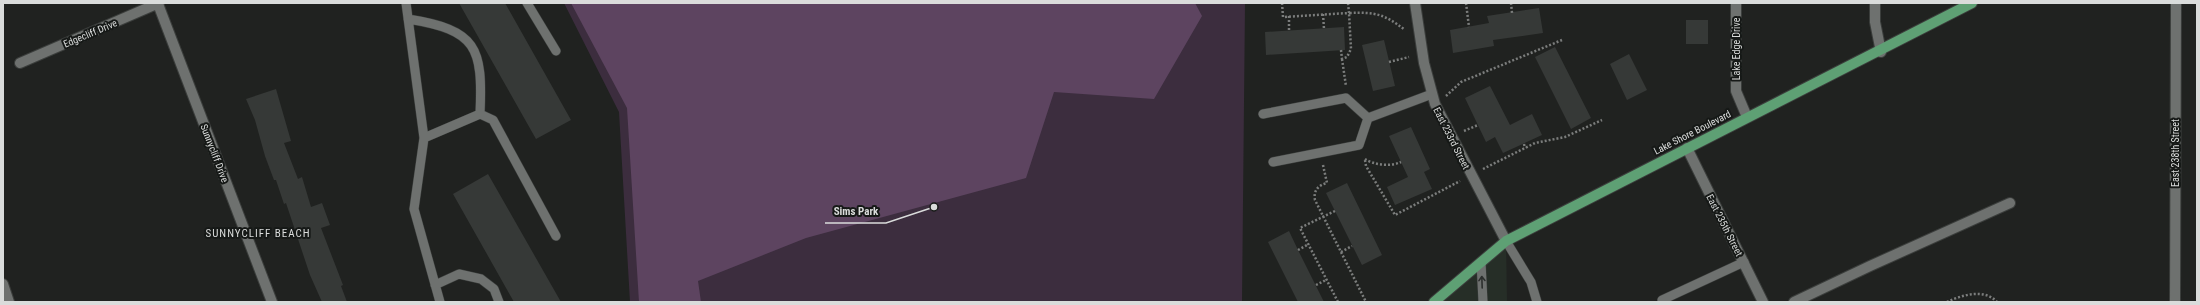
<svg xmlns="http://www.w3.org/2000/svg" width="2200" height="305" font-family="'Roboto Condensed',sans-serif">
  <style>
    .built { fill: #262e27 }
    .green { fill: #3c2d3e }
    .forest { fill: #5d4460 }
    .building { fill: #363937 }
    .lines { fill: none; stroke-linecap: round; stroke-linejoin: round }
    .service-casing { stroke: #3b3e3c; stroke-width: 10 }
    .minor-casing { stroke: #3b3e3c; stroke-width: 12 }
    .primary-casing { stroke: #3b3e3c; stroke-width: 12 }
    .path { stroke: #7b7d7c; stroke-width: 2.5; stroke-dasharray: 2 2; stroke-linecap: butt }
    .service { stroke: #6e716f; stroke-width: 9 }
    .minor { stroke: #6e716f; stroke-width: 10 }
    .primary { stroke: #5ea074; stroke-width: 10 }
    .oneway { stroke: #2c2f2d }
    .labels { text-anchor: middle; stroke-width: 4; stroke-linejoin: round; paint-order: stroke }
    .street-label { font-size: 10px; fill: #dadcdb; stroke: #161917 }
    .neighbourhood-label { font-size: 11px; letter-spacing: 1px; fill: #dadcdb; stroke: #161917 }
    .leader { fill: none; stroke: #dadcdb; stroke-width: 1.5 }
    .callout-dot { fill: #dadcdb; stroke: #161917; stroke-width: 1.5 }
    .callout-label { font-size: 11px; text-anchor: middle; font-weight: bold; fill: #dadcdb; stroke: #161917; stroke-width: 4; stroke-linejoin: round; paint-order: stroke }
  </style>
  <rect width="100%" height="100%" fill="#202220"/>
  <path class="built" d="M1506 241 1507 302H1434Z"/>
  <path class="green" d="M564 3H1245L1242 302H630L619 112Z"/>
  <path class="forest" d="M571 3H1195L1202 16 1154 99 1054 92 1026 178 806 238 698 281 701 302H639L627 108Z"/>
  <path class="building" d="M459 3H505L571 120 536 139Z
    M1539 8 1543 33 1493 40 1494 46 1453 53 1450 30 1489 23 1487 16Z
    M1686 20H1708V44H1686Z
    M1344 27 1345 50 1266 55 1265 32Z
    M1384 40 1395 86 1373 91 1362 45Z
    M1555 47 1591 118 1571 129 1535 57Z
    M1629 54 1647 90 1627 100 1610 64Z
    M1490 86 1510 125 1532 114 1542 135 1503 153 1495 137 1486 142 1465 98Z
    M276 89 291 141 284 143 298 179 302 177 311 207 322 203 330 225 321 228 343 285 341 286 347 302H322L310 275 286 203 284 204 276 180H274L265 156 255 120 246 99Z
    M1411 127 1430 169 1424 172 1432 189 1395 205 1387 187 1408 177 1389 136Z
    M488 174 561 302H514L453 194Z
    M1347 183 1382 255 1362 265 1326 193Z
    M1289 231 1298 250 1324 302H1298L1268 242Z"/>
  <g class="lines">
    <g class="service-casing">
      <path id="service" d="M406 3 424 138 414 209 440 302
        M527 3 556 51
        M408 19C477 30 483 47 480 114
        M1263 114 1346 98 1368 118
        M424 138 480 114 493 120 556 236
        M1273 162 1359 145 1368 118 1432 94
        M1506 241 1531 282 1537 302
        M1481 262 1483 302
        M435 285 459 274 481 279 494 289 499 302
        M1662 300 1744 262"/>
    </g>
    <g class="minor-casing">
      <path id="minor" d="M1415 3 1424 63 1435 104 1506 241
        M1736 3V91L1747 117
        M1875 3V22L1881 52
        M158 4 272 302
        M20 63 159 3
        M1687 148 1763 302
        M3 284 9 302
        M1794 302 1870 266 2010 203
        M2175 302 2176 3"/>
    </g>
    <g class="primary-casing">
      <path id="primary" d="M1434 302 1506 241 1972 3"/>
    </g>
    <path class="path" d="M1282 3 1283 17 1349 13 1348 3
      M1466 3 1469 27
      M1511 3 1512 13
      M1323 14 1324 29
      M1289 16V31
      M1341 50 1342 59 1347 57 1351 49 1349 13C1376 12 1384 14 1405 30
      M1342 59 1346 86
      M1389 62 1409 57
      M1446 96 1461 82 1562 40
      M1464 131 1478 125
      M1524 144 1525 148
      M1365 159C1374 165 1390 167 1401 162
      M1365 160 1366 166 1395 215 1460 181
      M1323 165 1327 183C1319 185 1313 190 1315 200L1366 302
      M1483 169 1535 143 1565 137 1602 120
      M1335 211 1300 228 1338 302
      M1298 250 1309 244
      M1341 252 1352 246
      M1316 285 1326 280
      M1947 302C1962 295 1984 288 1997 302"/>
    <use href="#service" class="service"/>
    <use href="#minor" class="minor"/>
    <use href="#primary" class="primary"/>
  </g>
  <defs><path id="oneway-shaft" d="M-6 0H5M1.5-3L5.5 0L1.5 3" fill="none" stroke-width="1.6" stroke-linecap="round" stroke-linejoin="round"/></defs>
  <use class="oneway" href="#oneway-shaft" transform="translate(1482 282) rotate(-92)"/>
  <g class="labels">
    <g class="street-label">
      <text transform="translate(90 33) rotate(-23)" y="4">Edgecliff Drive</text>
      <text transform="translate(1736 49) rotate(-90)" y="4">Lake Edge Drive</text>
      <text transform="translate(1692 132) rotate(-27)" y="4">Lake Shore Boulevard</text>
      <text transform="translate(1452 138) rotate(63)" y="4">East 233rd Street</text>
      <text transform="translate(215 153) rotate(69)" y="4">Sunnycliff Drive</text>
      <text transform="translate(2175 153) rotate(-90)" y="4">East 238th Street</text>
      <text transform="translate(1725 225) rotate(63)" y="4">East 235th Street</text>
    </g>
    <g class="neighbourhood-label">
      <text x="258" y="237">SUNNYCLIFF BEACH</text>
    </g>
  </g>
  <path class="leader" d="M934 207L886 223H825"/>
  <circle class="callout-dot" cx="934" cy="207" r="4"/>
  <g class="callout-label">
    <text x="856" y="215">Sims Park</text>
  </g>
  <rect width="2200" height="305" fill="none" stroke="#dadcdb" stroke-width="8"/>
</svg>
